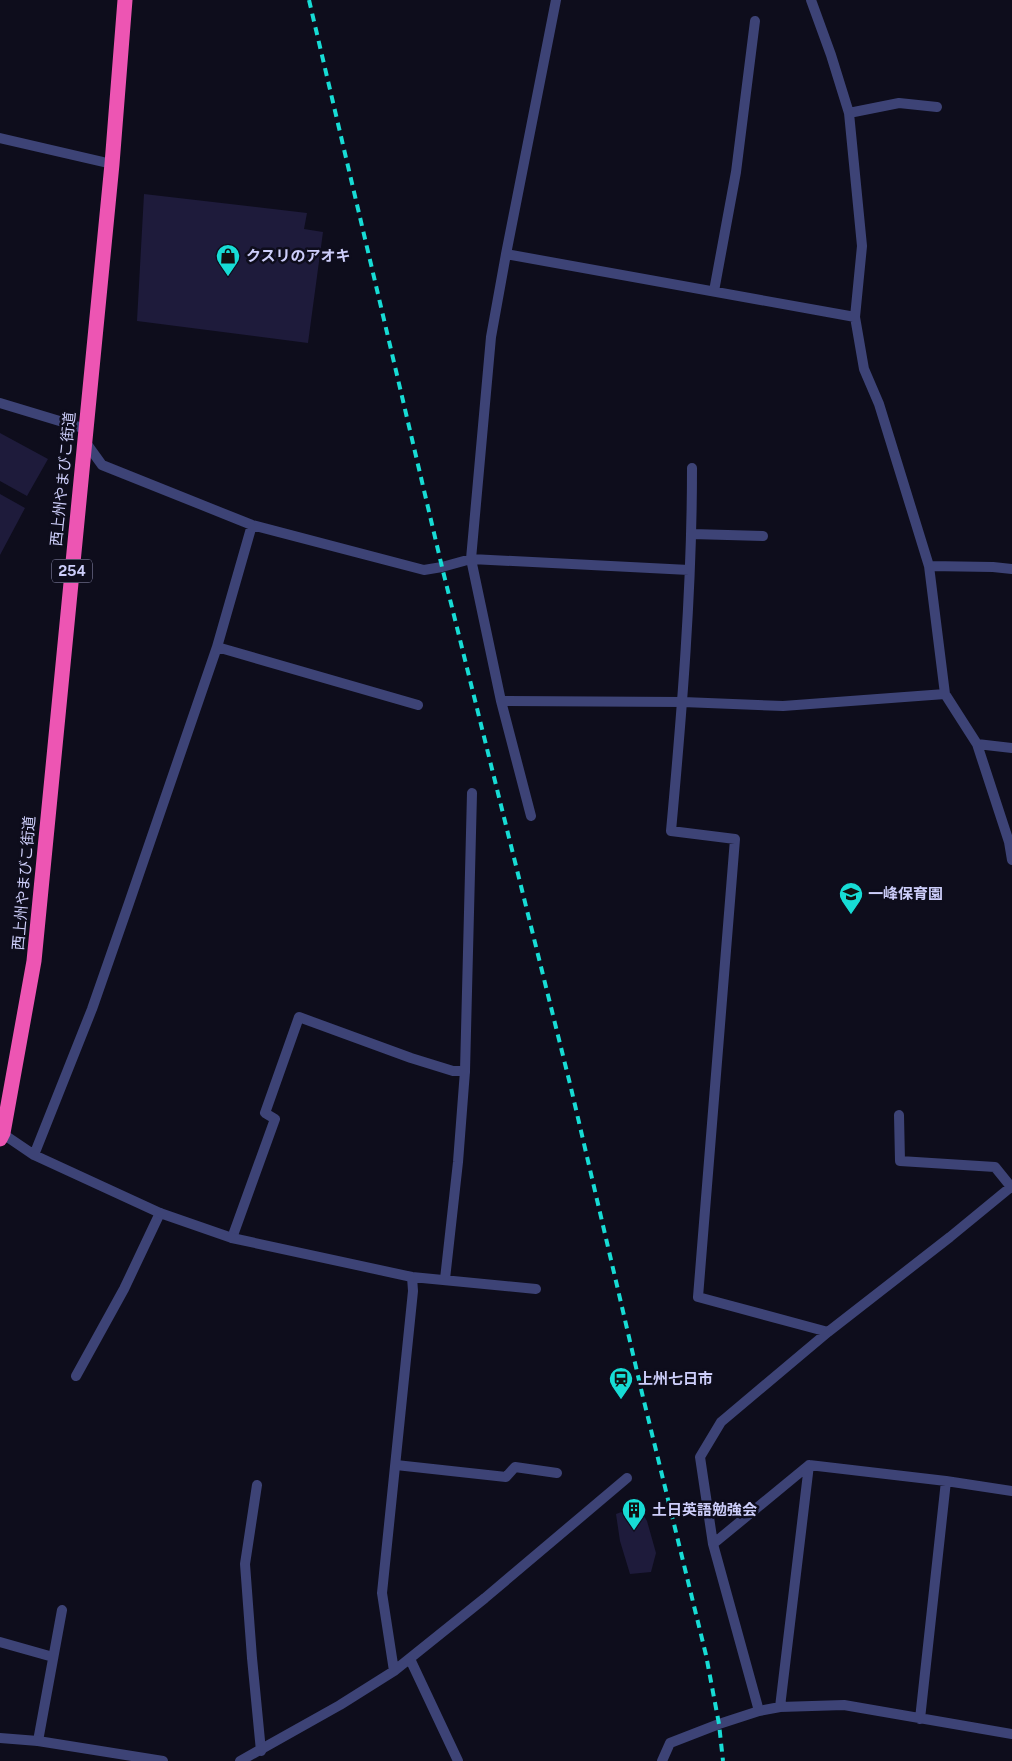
<svg xmlns="http://www.w3.org/2000/svg" width="1012" height="1761" font-family="'Public Sans','Noto Sans JP',sans-serif">
  <style>
    .building { fill: #1e1b3b }
    .lines { fill: none; stroke-linecap: round; stroke-linejoin: round }
    .lane { stroke: #3d4376; stroke-width: 10 }
    .street { stroke: #3d4376; stroke-width: 10 }
    .highway { stroke: #ed55b3; stroke-width: 15 }
    .rail { stroke: #17dcd5; stroke-width: 4; stroke-dasharray: 8 6; stroke-linecap: butt }
    .labels { text-anchor: middle; stroke-width: 5; stroke-linejoin: round; paint-order: stroke }
    .shield { fill: #0e0d1c; stroke: #9494b7; stroke-width: 1 }
    .shield-label { font-size: 14px; font-weight: bold; fill: #cdcefa }
    .poi-label { font-size: 15px; font-weight: bold; fill: #cdcefa; stroke: #0e0d1c; text-anchor: start }
    .street-label { font-size: 15px; fill: #cdcefa; stroke: #0e0d1c }
  </style>
  <rect width="100%" height="100%" fill="#0e0d1c"/>
  <path class="building" d="M144 194 307 213 304 229 323 232 308 343 137 321Z
    M0 433 48 459 27 496 0 481Z
    M0 494 25 508 0 555Z
    M638 1506 647 1521 656 1553 651 1572 630 1574 620 1541 616 1514Z"/>
  <g class="lines">
    <path class="lane" d="M0 138 112 164
      M232 1238 275 1119 265 1113 299 1017 411 1058 453 1071H465
      M76 1376 124 1289 160 1213
      M257 1485 245 1564 252 1658 261 1751
      M0 1642 53 1657
      M38 1741 62 1610"/>
    <path class="street" d="M811 0 831 55 849 113 862 246 855 317 864 369 879 404 929 566 945 694 977 744 1009 842 1012 860
      M849 113 899 103 937 107
      M506 254 855 317
      M714 291 736 172 755 21
      M0 403 86 429
      M84 440 102 465 252 525 424 570 442 567 471 559 491 337 506 254 556 0
      M692 468C692 589 682 711 671 831L735 839 698 1297 828 1332
      M692 534 763 536
      M929 566 993 567 1012 569
      M217 647 418 705
      M501 701 683 702 783 706 945 694
      M977 744 1012 748
      M531 816 501 701 471 559 689 570
      M899 1115 900 1161 995 1167 1012 1188
      M0 1132 34 1155 160 1213 232 1238 412 1277 536 1289
      M34 1155 92 1009 129 903 217 647 252 525
      M1012 1186 950 1237 828 1332 721 1422 700 1457 713 1544 759 1711 780 1707 844 1705 1012 1734
      M445 1279 458 1162 465 1071 472 793
      M396 1465 506 1477 515 1467 557 1473
      M713 1544 809 1465 946 1481 1012 1491
      M410 1659 458 1761
      M394 1671 382 1593 413 1291 412 1277
      M780 1707 809 1465
      M920 1719 946 1481
      M0 1738 38 1741 163 1761
      M240 1761 340 1705 394 1671 485 1598 627 1478
      M662 1761 670 1743 719 1724 759 1711"/>
    <path class="highway" d="M0 1139 3 1133 34 961 112 164 125 0"/>
    <path class="rail" d="M309 0 442 567 571 1088 642 1393 706 1655 719 1724 723 1761"/>
  </g>
  <defs>
    <g id="shop-pin" transform="scale(1.25)"><path d="M0 17L-7.5 6A9.5 9.5 0 1 1 7.5 6Z" fill="#17dcd5" stroke="#0e0d1c"/><path d="M-5-2.5h2.3a2.7 3.5 0 0 1 5.4 0H5L5.5 6h-11ZM-1.5-2.5h3a1.5 2.3 0 0 0-3 0Z" fill="#111"/></g>
    <g id="school-pin" transform="scale(1.25)"><path d="M0 17L-7.5 6A9.5 9.5 0 1 1 7.5 6Z" fill="#17dcd5" stroke="#0e0d1c"/><path d="M0-5L7-2L0 1L-7-2ZM-4 1L0 2.5L4 1V4Q0 6-4 4Z" fill="#111"/></g>
    <g id="station-pin" transform="scale(1.25)"><path d="M0 17L-7.5 6A9.5 9.5 0 1 1 7.5 6Z" fill="#17dcd5" stroke="#0e0d1c"/><path d="M-3-6H3Q5-6 5-4V2Q5 4 3 4L4.5 6H3L1.5 4h-3L-3 6H-4.5L-3 4Q-5 4-5 2V-4Q-5-6-3-6ZM-3.5-4v3h7v-3ZM-3.5 1v1.5H-2V1ZM2 1v1.5H3.5V1Z" fill="#111"/></g>
    <g id="building-pin" transform="scale(1.25)"><path d="M0 17L-7.5 6A9.5 9.5 0 1 1 7.5 6Z" fill="#17dcd5" stroke="#0e0d1c"/><path d="M-4-6H4V6H1V3H-1V6H-4ZM-2.5-4.3h1.7v1.8h-1.7ZM.8-4.3h1.7v1.8H.8ZM-2.5-1h1.7V.8h-1.7ZM.8-1h1.7V.8H.8Z" fill="#111"/></g>
  </defs>
  <g fill-rule="evenodd">
    <use href="#shop-pin" x="228" y="256"/>
    <use href="#school-pin" x="851" y="894"/>
    <use href="#station-pin" x="621" y="1379"/>
    <use href="#building-pin" x="634" y="1510"/>
  </g>
  <g class="labels">
    <rect class="shield" x="52" y="559.5" width="40" height="23" rx="4"/>
    <g class="shield-label">
      <text x="72" y="576">254</text>
    </g>
    <g class="poi-label">
      <text x="246" y="261">クスリのアオキ</text>
      <text x="868" y="899">一峰保育園</text>
      <text x="638" y="1384">上州七日市</text>
      <text x="652" y="1515">土日英語勉強会</text>
    </g>
    <g class="street-label">
      <text transform="translate(63 479) rotate(-84)" y="5">西上州やまびこ街道</text>
      <text transform="translate(24 883) rotate(-85)" y="5">西上州やまびこ街道</text>
    </g>
  </g>
</svg>
